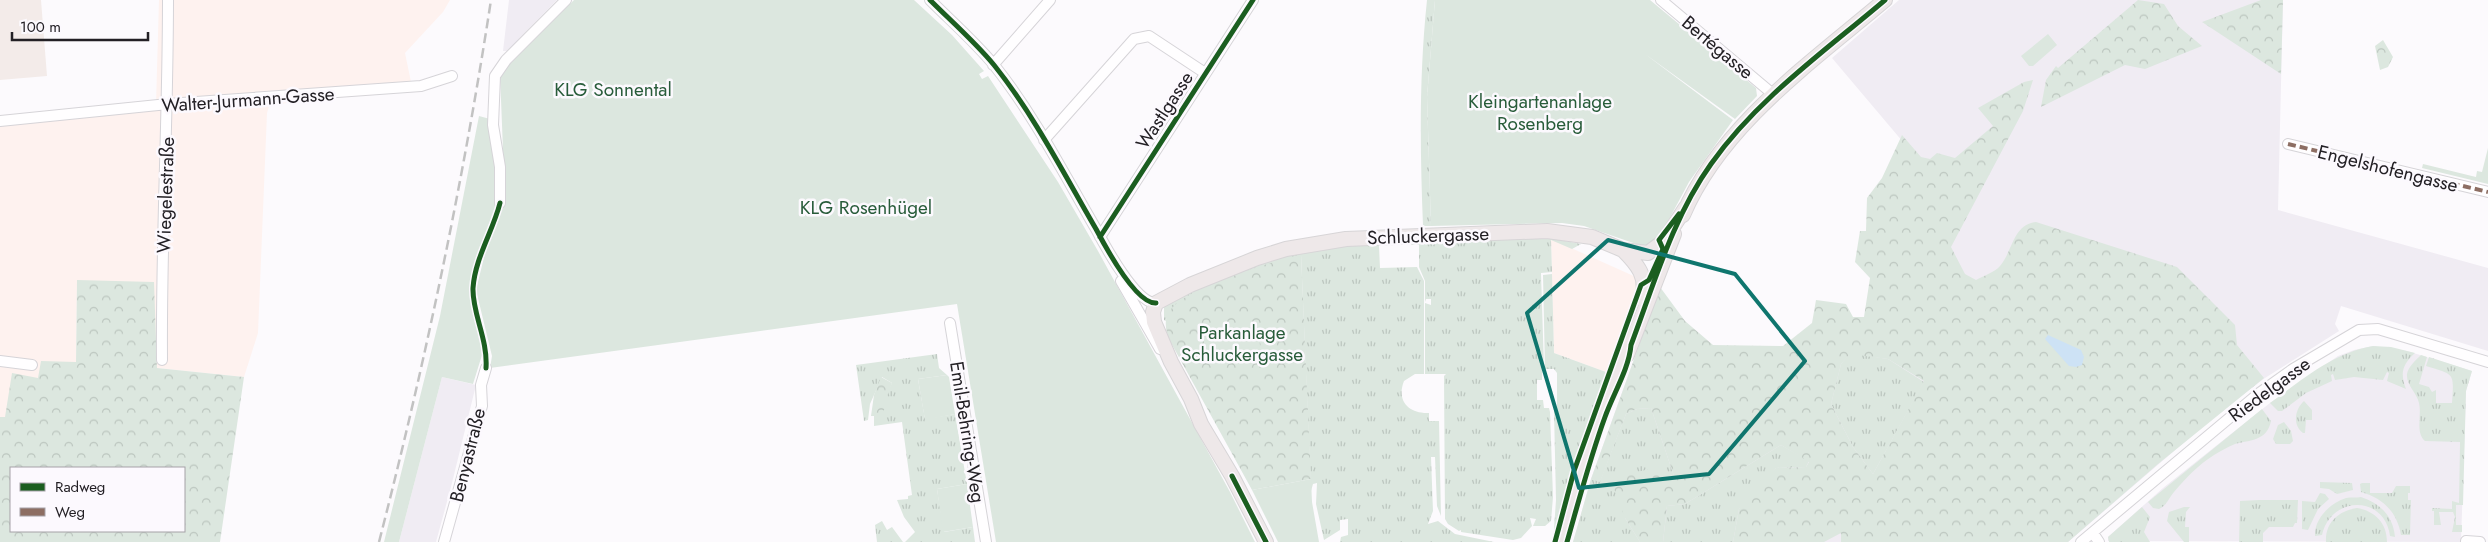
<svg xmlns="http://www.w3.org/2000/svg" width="2488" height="542" font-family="Jost,sans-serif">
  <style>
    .built { fill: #f0ecf3 }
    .industrial { fill: #fef2ef }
    .education { fill: #f3ebe9 }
    .grass { fill: url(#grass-tufts) }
    .forest { fill: url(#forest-crowns); fill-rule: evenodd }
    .garden { fill: #dce7df }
    .water { fill: #cde2f5 }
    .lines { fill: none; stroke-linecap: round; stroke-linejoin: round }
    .minor-casing { stroke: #d6d4d8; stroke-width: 12 }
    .major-casing { stroke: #d7d5d7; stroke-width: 16 }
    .minor { stroke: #fffeff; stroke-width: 10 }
    .major { stroke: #eee8e9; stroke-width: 14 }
    .rail { stroke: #c2c2c2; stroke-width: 2.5; stroke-dasharray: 10 5; stroke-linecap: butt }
    .quiet { stroke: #8d6e63; stroke-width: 4; stroke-dasharray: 8 4; stroke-linecap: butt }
    .cycleway-casing { stroke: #fcf9fe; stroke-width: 8 }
    .cycleway { stroke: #1b5e20; stroke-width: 5 }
    .marked { fill: none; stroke: #0f766e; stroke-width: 4; stroke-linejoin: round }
    .labels { text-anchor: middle; stroke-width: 5; stroke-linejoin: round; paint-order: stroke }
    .street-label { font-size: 19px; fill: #232025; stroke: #fcf9fe }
    .park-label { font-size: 19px; fill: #285c3a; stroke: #fcf9fe }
  </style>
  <defs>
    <pattern id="grass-tufts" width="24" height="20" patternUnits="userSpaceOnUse" patternTransform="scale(1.25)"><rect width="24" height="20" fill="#dce7df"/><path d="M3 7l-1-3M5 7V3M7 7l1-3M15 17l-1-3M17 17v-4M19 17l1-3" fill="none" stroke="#bcc6bf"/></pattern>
    <pattern id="forest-crowns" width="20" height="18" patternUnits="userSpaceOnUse" patternTransform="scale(1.25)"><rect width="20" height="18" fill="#dce7df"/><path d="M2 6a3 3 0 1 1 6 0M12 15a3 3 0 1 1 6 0" fill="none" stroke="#bcc6bf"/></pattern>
  </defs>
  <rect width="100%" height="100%" fill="#fcfafd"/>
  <path class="built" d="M509 0H557L507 51H503Z
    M1899 0H2283L2278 210 2488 268V351L2341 306 2335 324 2339 331 2265 378 2216 415 2068 542H1573L1591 479 1656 298 1745 442 1865 328 1936 181 1832 58Z
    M2373 346 2407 351 2472 371 2466 391 2461 542 2108 541V537L2163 488 2270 403 2338 356 2354 350Z
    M442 377 476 385 451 487 436 542H399Z"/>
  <path class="industrial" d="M159 0H450L443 12 405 53 411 82 269 106 267 113 258 333 244 377 157 368 77 280 76 362 38 378 5 417H0V119L156 104Z
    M1551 239 1636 277 1637 289 1606 372 1554 353Z"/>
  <path class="education" d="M0 0H41L47 76 0 80Z"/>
  <path class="grass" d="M1427 0H1435L1427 97 1431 226H1423C1420 150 1419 76 1427 0Z
    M1550 238 1581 244 1572 249 1551 240 1552 272 1541 273 1544 369 1542 370V380H1537V400H1543L1544 408H1549L1550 412 1553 497 1551 521 1545 526H1533L1536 519 1530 518 1532 526 1521 538 1513 540 1461 532V530L1459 531 1448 524 1445 519 1444 376 1446 374H1425V303L1431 305V299H1426L1425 302V281L1419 267V245H1390V243Z
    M1382 243 1379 246 1380 268 1417 267 1424 281V374H1415L1404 381C1396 401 1409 414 1429 413V421H1439L1441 516 1437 506 1435 457H1431L1433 511 1428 524 1438 521 1455 534 1494 542H1340L1341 537 1348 535V519L1340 520V530L1324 540 1316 504 1317 483 1313 484 1311 491 1301 255C1270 264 1175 289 1166 321L1164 320V302C1200 287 1237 270 1275 259 1310 249 1346 246 1382 243Z
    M1552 274 1554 353 1606 372 1572 470 1556 530 1554 529 1556 500 1554 411 1557 406V373L1554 369H1545L1543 275Z
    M2373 346 2391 347 2415 353C2402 365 2400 373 2406 389L2387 381 2389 373 2387 372 2383 380 2354 377 2335 380 2333 374 2331 375 2332 381 2306 393 2282 411H2278L2270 403C2303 379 2333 353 2373 346Z
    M1850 353 1888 359 1924 382 1873 474 1853 447 1831 404 1841 364Z
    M937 354 939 368 947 375 918 379 925 419 955 414 967 484 937 489 944 532 973 527 975 542H905L915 532 904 517 897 500 908 499V496L912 495 902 422 874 426V415L892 383 882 377 870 404 868 420 864 421 856 365Z
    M2421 355 2427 357 2419 384 2429 387 2432 392 2436 390V403H2452C2454 372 2455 375 2426 366L2429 357 2472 371 2466 391 2463 505H2456V525H2462V532H2452L2455 517 2453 512H2439L2441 525H2434V511H2432V508L2452 509V501L2459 503 2460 442 2425 441C2415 433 2422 415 2419 403 2417 393 2406 385 2407 374 2408 367 2416 360 2421 355Z
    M2304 401 2312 410V420H2306L2305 433H2303C2292 425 2295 409 2304 401Z
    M1651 408 1674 476 1662 477 1625 518 1640 542H1573L1591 479 1600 481 1626 414 1637 409Z
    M2262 409 2271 421C2267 441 2250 440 2235 444 2227 447 2221 451 2214 455 2198 465 2186 478 2174 492 2169 498 2166 506 2159 509L2153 508 2148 502Z
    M2284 422 2291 431 2293 441 2290 444H2276L2273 439 2278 425Z
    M1781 445 1809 461 1806 467 1776 468 1739 509 1733 542H1663L1667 506 1685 504Z
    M2320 482 2352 483 2353 490 2337 494 2329 489 2320 488Z
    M2362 483H2370V493H2392L2396 486H2410V493H2408V500H2411L2410 535H2401C2397 512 2383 498 2361 492L2360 484Z
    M2320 493 2325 494 2329 499 2318 509 2308 530 2302 529V501L2315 502Z
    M2361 497C2381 504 2393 516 2395 537L2390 536C2385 495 2331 495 2322 535L2315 536C2314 519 2330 503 2346 498 2351 497 2356 498 2361 497Z
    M2259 500H2298L2297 523H2295L2293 527H2269L2263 533V542H2239L2240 501Z
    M2142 507 2150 517 2144 532 2150 542H2109L2108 537Z
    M2184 507H2190L2186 512 2185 527H2189V542H2184L2167 521 2169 512Z
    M2357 508C2375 511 2387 523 2387 542H2326C2325 523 2338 511 2357 508Z
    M882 521 887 530 892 527 903 542H877L875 525Z"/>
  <path class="forest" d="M2138 0 2164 4 2178 26 2202 46 2145 69 2125 65 2041 107 2046 80 2056 66 2058 68Z
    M2261 0H2283L2281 74 2202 22Z
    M2383 40 2393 57 2388 67 2380 70 2375 46Z
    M2033 80 2023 111 1951 247 1965 274 1976 280C1983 276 1995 272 2000 266 2013 251 2013 224 2036 222L2177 267 2235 325 2237 345 2264 378 2158 464 2068 542H1841V533L1824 542H1733L1739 509 1752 488 1776 468 1806 467 1809 462 1781 445 1685 504 1667 506 1663 542H1640L1625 518 1613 486 1618 477 1653 468 1662 477 1674 476 1651 408 1637 409 1626 414 1600 482 1591 479 1660 287 1685 321 1713 345 1783 346 1812 323 1816 300 1846 304 1853 317H1864L1870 278 1855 262 1860 231H1866L1867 198 1882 178 1902 135 1921 157 1930 159 1937 153 1955 158 1993 126 1978 108 2024 82ZM1850 354 1888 359 1924 381 1873 474 1853 447 1831 404 1841 364Z
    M1301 254 1311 479 1252 490 1170 341C1165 330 1163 318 1172 308 1193 285 1270 263 1301 254Z
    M77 280 154 282 157 368 244 377 220 542H0V417H5L12 373 38 378 41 361 76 362ZM11 468H184V531H11Z
    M881 377 892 383 886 399 883 416H871L874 395Z"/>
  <path class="garden" d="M574 0H914L952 35 984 71 979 74 982 79 988 76 1058 182 1098 251 1230 492 1255 542H996L957 304 490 368 492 356 476 290 487 245 505 201 500 74Z
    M1435 0H1650L1756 88 1757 96 1735 119 1645 54 1733 120 1689 182 1659 238 1648 246H1642L1584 226 1562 223 1431 226 1427 97Z
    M2048 34 2057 45 2033 66H2029L2021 56Z
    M479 116 490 119 499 198 473 272 471 295 478 324 482 355 473 384 442 377 399 542H384L440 316Z
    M2488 148V184L2422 168 2423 164 2476 177 2477 171 2482 172Z
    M1236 325 1241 361 1213 366 1211 346 1204 344V337L1221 326Z
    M1259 329 1260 347 1242 348 1241 330Z
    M947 375 949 377 955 414 925 420 918 379Z
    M1311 479 1312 502 1319 542H1278L1252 490Z
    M967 484 973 527 943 532 937 489Z"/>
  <path class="water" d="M2048 335 2081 350 2084 357 2082 365 2076 367 2069 366 2045 339Z"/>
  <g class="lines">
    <g class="minor-casing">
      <path id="minor" d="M930 0C951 21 975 42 994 65 1034 115 1064 174 1096 229 1105 246 1136 304 1156 303
        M1661 0 1774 95
        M993 65 1050 0
        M0 121 168 104 421 86 452 76
        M1044 140 1134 39 1149 36 1205 73
        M2288 144 2488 192
        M500 203V167L493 125 495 76 506 60 566 0
        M1100 237 1253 0
        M1121 281 1160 349
        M950 323 986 542
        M162 360C161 240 168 120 168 0
        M0 361 32 365
        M2093 533 2099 542
        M2466 541 2480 542
        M444 542 482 406 481 385 486 368
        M2081 542 2258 394 2293 369 2359 330 2378 329 2488 362"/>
    </g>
    <g class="major-casing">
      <path id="major" d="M1683 215C1721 125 1813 61 1885 0
        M1623 250C1638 265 1648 277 1642 299
        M1266 542 1232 476 1201 424 1191 399 1171 362 1154 322 1153 312 1156 303 1190 285 1257 258 1286 249 1346 239 1547 231 1592 237 1623 250 1648 253 1664 241 1686 207
        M1560 542 1595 428 1620 361 1627 355 1674 234"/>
    </g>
    <use href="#minor" class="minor"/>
    <use href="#major" class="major"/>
    <path class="rail" d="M379 542C425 363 463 183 491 0"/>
    <path class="quiet" d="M2288 144 2488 192"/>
    <g class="cycleway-casing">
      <path id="cycleway" d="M930 0C951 21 975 42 994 65 1034 115 1064 174 1096 229 1105 246 1136 304 1156 303
        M1100 237 1253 0
        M486 368C488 339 472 313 473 288 475 258 493 231 500 203
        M1232 476 1266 542
        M1555 542 1574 471 1641 285 1649 280 1663 249 1659 240 1679 214
        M1567 542C1579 500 1590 458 1605 417 1613 394 1629 369 1631 345 1654 284 1673 217 1711 164 1757 99 1825 51 1885 0"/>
    </g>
    <use href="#cycleway" class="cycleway"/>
  </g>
  <path class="marked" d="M1608 240 1735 274 1805 361 1709 474 1579 488 1527 313Z"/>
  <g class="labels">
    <g class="street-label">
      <text transform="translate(1718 47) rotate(40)" y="7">Bertégasse</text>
      <text transform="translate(248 99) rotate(-4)" y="7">Walter-Jurmann-Gasse</text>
      <text transform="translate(1164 110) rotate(-57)" y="7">Wastlgasse</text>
      <text transform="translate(2388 168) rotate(14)" y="7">Engelshofengasse</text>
      <text transform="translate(165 195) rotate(-88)" y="7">Wiegelestraße</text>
      <text transform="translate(1428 235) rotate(-2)" y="7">Schluckergasse</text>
      <text transform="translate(2269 389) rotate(-36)" y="7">Riedelgasse</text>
      <text transform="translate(968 432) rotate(81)" y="7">Emil-Behring-Weg</text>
      <text transform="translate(467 455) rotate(-76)" y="7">Benyastraße</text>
    </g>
    <g class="park-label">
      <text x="613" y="96">KLG Sonnental</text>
      <text x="1540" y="108">Kleingartenanlage<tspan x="1540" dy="22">Rosenberg</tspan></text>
      <text x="866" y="214">KLG Rosenhügel</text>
      <text x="1242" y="339">Parkanlage<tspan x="1242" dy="22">Schluckergasse</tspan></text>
    </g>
  </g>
  <rect x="10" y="467" width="175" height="65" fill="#fcf9fe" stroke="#a5a2a7"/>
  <rect x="20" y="483" width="25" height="8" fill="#1b5e20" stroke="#a5a2a7"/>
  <text x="55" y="492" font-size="15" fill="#232025">Radweg</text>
  <rect x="20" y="508" width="25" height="8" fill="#8d6e63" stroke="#a5a2a7"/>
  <text x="55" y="517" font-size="15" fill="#232025">Weg</text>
  <path d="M12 32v8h136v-8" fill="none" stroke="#232025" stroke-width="2.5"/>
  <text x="20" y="32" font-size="15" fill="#232025" stroke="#fcf9fe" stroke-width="4" paint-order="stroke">100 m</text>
</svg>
